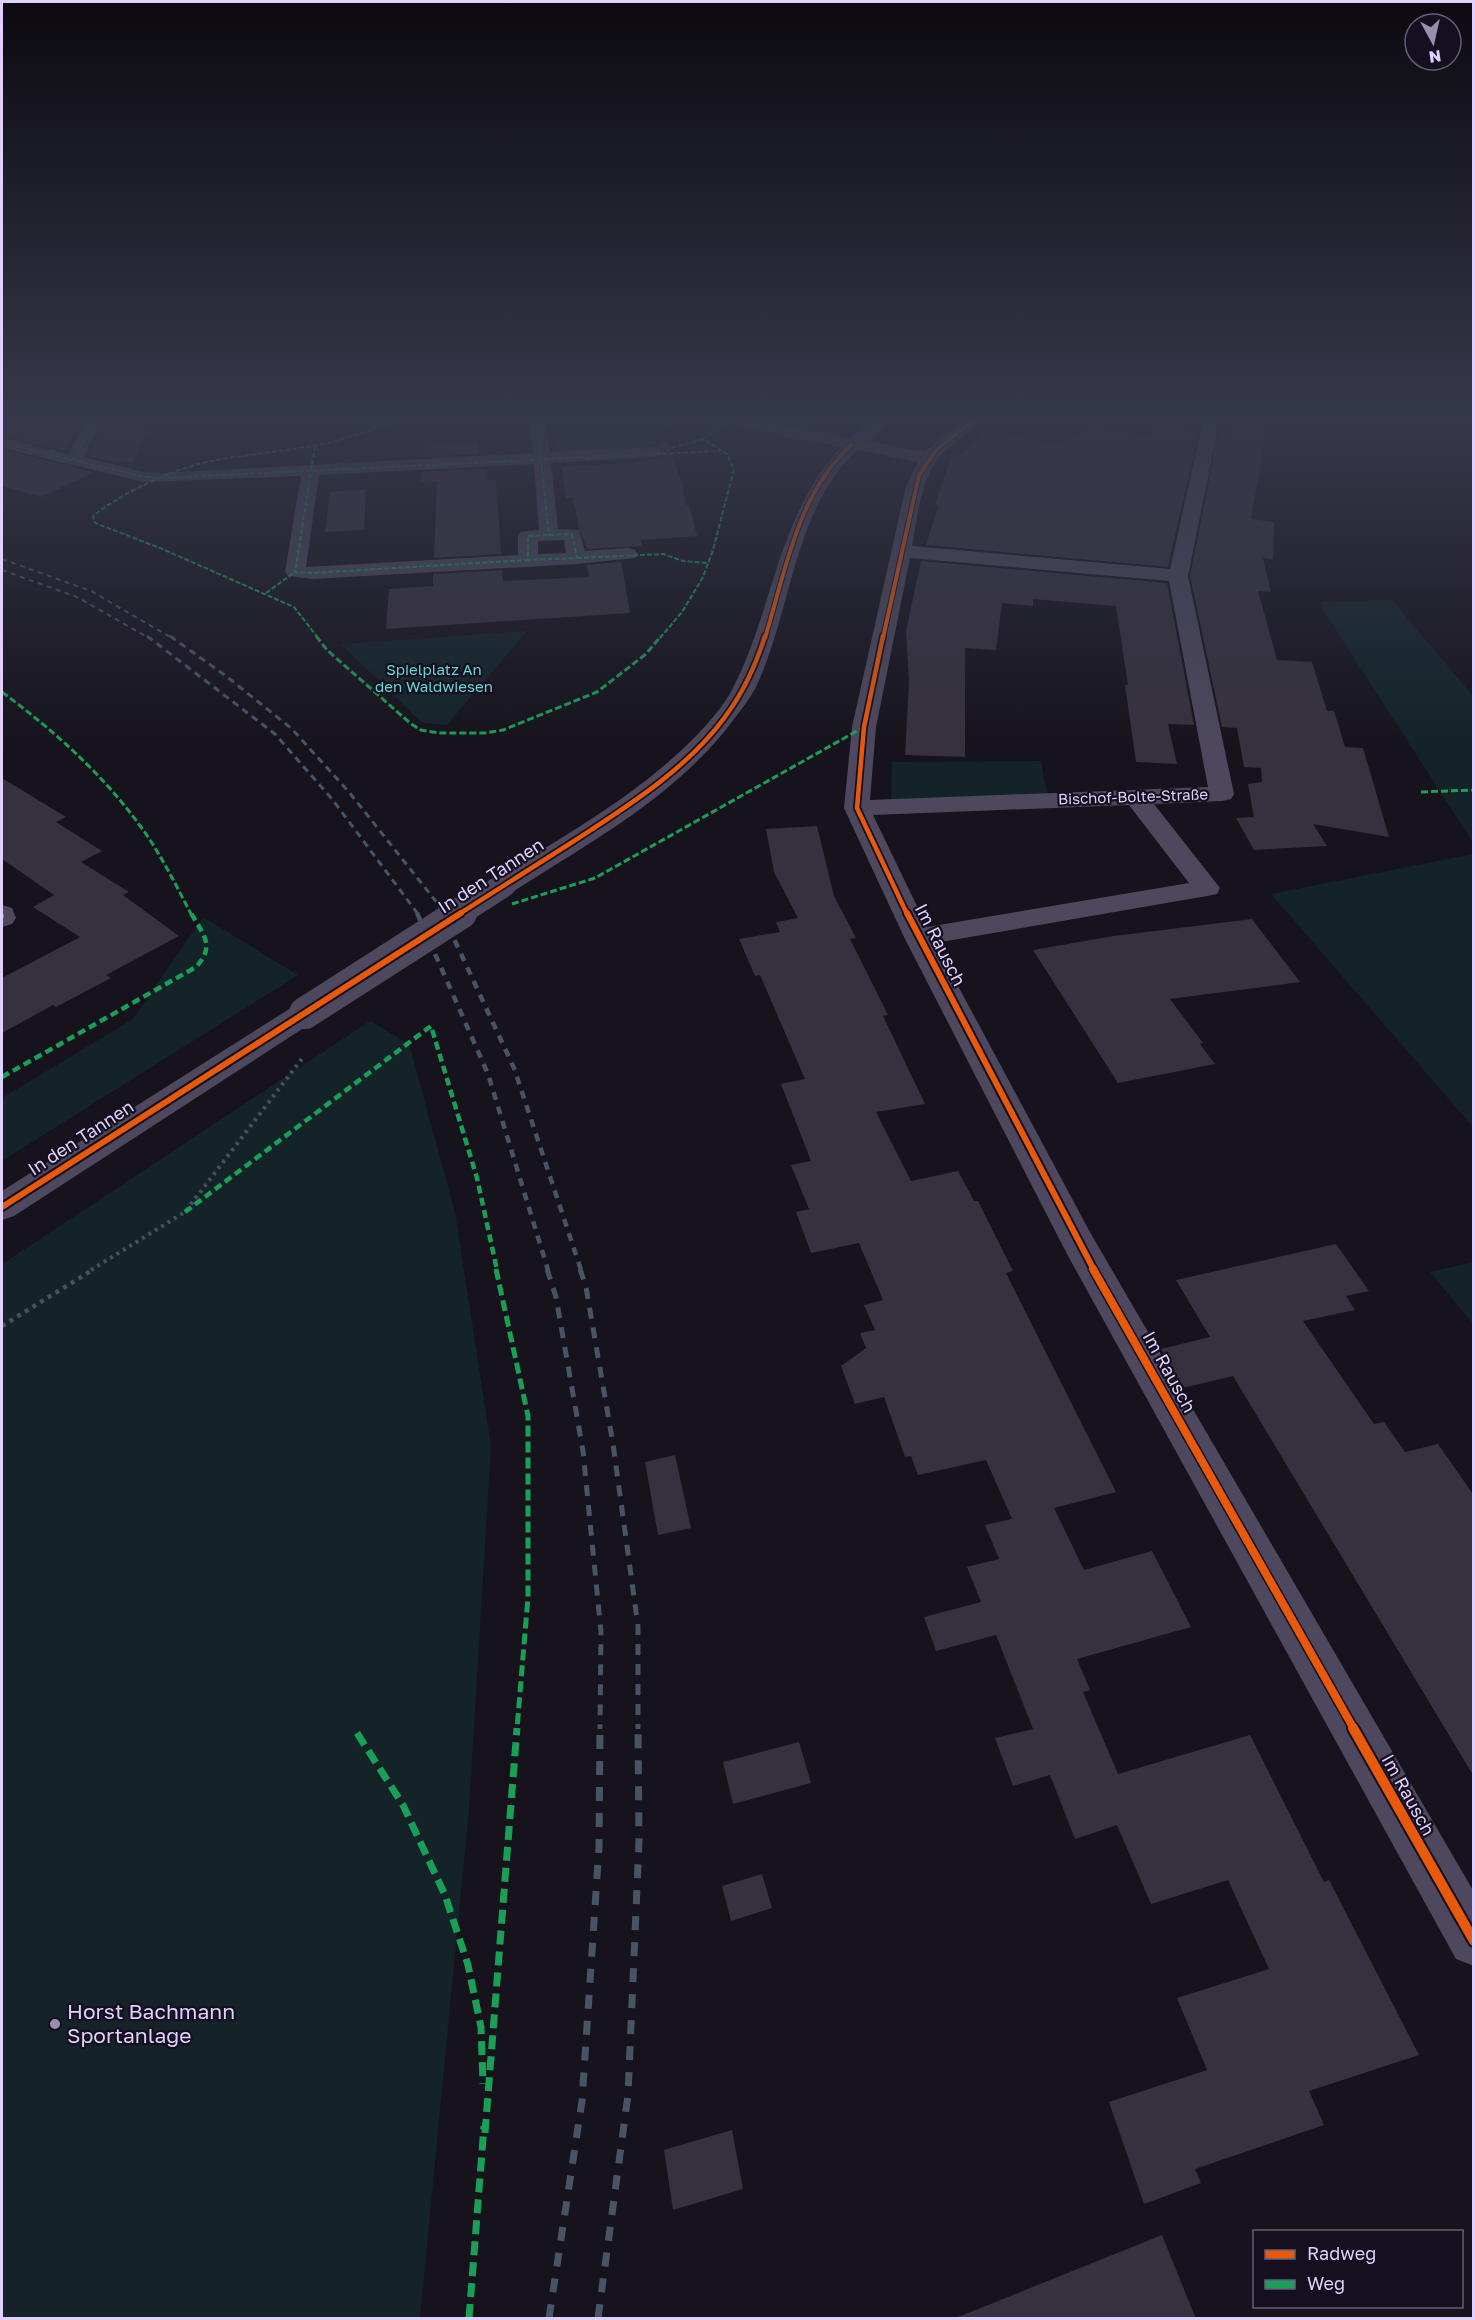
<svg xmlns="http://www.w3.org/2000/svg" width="1475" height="2320" font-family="'Golos Text',sans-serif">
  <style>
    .green { fill: #132328 }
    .building { fill: #36313e }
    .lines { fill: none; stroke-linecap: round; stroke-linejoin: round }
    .path-far1 { stroke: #494f5d; stroke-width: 4; stroke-dasharray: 3 4.5; stroke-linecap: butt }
    .path { stroke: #494f5d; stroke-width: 4.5; stroke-dasharray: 4 5; stroke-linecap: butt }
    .minor { fill: #4d485d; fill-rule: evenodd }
    .rail-far4 { stroke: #475466; stroke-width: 2; stroke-dasharray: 5 4.5; stroke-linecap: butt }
    .rail-far3 { stroke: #475466; stroke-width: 3; stroke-dasharray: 7 5; stroke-linecap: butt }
    .rail-far2 { stroke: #475466; stroke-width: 4.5; stroke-dasharray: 8 7; stroke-linecap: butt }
    .rail-far1 { stroke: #475466; stroke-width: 5; stroke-dasharray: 11 9; stroke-linecap: butt }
    .rail { stroke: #475466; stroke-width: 7; stroke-dasharray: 14 12; stroke-linecap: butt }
    .minor-bridge-far1 { stroke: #4d485d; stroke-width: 24 }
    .minor-bridge { stroke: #4d485d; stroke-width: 32 }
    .quiet-far4 { stroke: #1a9f57; stroke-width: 2; stroke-dasharray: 5 2; stroke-linecap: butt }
    .quiet-far3 { stroke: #1a9f57; stroke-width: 3; stroke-dasharray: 7 3; stroke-linecap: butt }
    .quiet-far2 { stroke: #1a9f57; stroke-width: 4.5; stroke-dasharray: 8 4.5; stroke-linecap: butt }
    .quiet-far1 { stroke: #1a9f57; stroke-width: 5; stroke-dasharray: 11 5; stroke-linecap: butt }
    .quiet { stroke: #1a9f57; stroke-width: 7; stroke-dasharray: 14 7; stroke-linecap: butt }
    .cycleway-far4-casing { stroke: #150f20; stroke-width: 6 }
    .cycleway-far3-casing { stroke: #150f20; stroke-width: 8 }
    .cycleway-far2-casing { stroke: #150f20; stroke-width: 10 }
    .cycleway-far1-casing { stroke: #150f20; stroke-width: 11 }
    .cycleway-casing { stroke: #150f20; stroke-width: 14 }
    .cycleway-far4 { stroke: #e8590c; stroke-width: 4 }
    .cycleway-far3 { stroke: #e8590c; stroke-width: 4.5 }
    .cycleway-far2 { stroke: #e8590c; stroke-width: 6 }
    .cycleway-far1 { stroke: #e8590c; stroke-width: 8 }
    .cycleway { stroke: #e8590c; stroke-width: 10 }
    .poi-dot { fill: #998eae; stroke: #150f20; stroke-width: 2 }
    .labels { text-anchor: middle; stroke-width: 4.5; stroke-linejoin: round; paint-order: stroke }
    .far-park-label { font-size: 15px; fill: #62d7d1; stroke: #150f20 }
    .far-street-label { font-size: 15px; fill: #dfd1fc; stroke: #150f20 }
    .street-label { font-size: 18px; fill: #dfd1fc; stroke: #150f20 }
    .near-poi-label { font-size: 21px; fill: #dfd1fc; stroke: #150f20; text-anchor: start }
  </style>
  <rect width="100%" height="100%" fill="#16131c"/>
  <path class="green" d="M548 422H675L660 433 655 447 557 453Z
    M1392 600 1473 696V843L1318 602Z
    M527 631 447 725 422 723 341 644Z
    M1041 761 1047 794 891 800 892 762Z
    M1473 854H1474L1473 1127 1271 894Z
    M203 917 298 975 2 1161V1098L133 1019Z
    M370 1021 409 1044 455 1212 491 1446 469 1809 420 2318H2V1264Z
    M1473 1262H1474L1473 1324 1430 1272Z"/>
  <path class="building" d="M152 423 133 463 121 460 116 463 87 455 102 425Z
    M1156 423 1199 429 1168 567 926 545 939 505H935L952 453 960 455 988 431 1062 445 1093 424 1150 437Z
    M75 424 74 426H80L67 451 2 436V427Z
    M1234 424 1267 427 1251 519 1274 522 1273 559 1263 558 1271 592 1258 591 1277 660 1312 662 1327 711H1334L1345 747 1363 748 1389 837 1313 824 1327 846 1254 850 1236 818 1254 817 1248 784 1262 782 1261 768 1244 767 1237 728 1222 727 1190 576 1219 431 1232 433Z
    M667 440 682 483 686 505H689L697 536 641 540 643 546 587 549 579 528 573 497 566 498 561 467 633 463 660 458 665 452 658 445Z
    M478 442 479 454 423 457 424 446Z
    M2 450 94 472 41 497 2 486Z
    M480 469 487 470V481L496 480 501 554 434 558 437 481 421 482 422 472Z
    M366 489 364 530 325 532 330 492Z
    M921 561 1167 583 1194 725 1168 724 1177 764 1136 762 1125 685H1128L1116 606 1033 599V606L1002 603 996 650 965 648V757L905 755 909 682 906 631Z
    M621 562 630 613 386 629 389 589 433 586V574L502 570 503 581 589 577 587 565Z
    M2 778 66 817 56 822 102 851 81 862 129 892 123 895 179 936 106 975 111 978 56 1007 53 1005 2 1033V978L80 937 33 907 54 895 2 859Z
    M817 826 834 896 856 938 850 939 888 1015 883 1016 925 1104 876 1112 911 1181 958 1171 974 1201H978L1013 1271 1006 1273 1116 1492 1054 1508 1084 1570 1152 1551 1191 1627 1077 1659 1090 1690 1083 1692 1118 1774 1250 1735 1324 1882 1329 1880 1419 2055 1309 2091 1324 2125 1195 2169 1201 2183 1144 2204 1109 2102 1207 2070 1177 1998 1269 1969 1228 1880 1151 1904 1117 1825 1075 1839 1050 1775 1013 1786 995 1738 1033 1729 996 1635 936 1651 924 1617 981 1602 967 1567 999 1559 985 1525 1012 1519 986 1460 918 1475 911 1456 905 1457 884 1397 855 1404 841 1366 866 1348 860 1333 875 1330 864 1305 883 1300 859 1243 811 1253 796 1212 809 1209 791 1165 811 1161 781 1084 805 1079 760 975 755 976 739 939 780 932 776 922 798 918 774 872 766 829Z
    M1252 919 1300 982 1170 999 1203 1043 1200 1044 1215 1064 1118 1083 1033 950 1114 936Z
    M1336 1244 1369 1291 1346 1296 1355 1310 1303 1321 1374 1424 1384 1422 1405 1452 1438 1444 1473 1494V1775L1233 1376 1183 1388 1161 1349 1210 1337 1176 1280Z
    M675 1455 691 1528 658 1535 645 1462Z
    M799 1742 811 1783 733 1804 723 1762Z
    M762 1874 772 1908 731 1921 722 1886Z
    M732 2130 743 2189 673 2210 664 2150Z
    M1162 2235 1196 2319H958V2317Z"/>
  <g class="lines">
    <path class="path-far1" d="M91 1270 185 1212 304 1056"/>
    <path class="path" d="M2 1326 94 1269"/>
    <path class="minor" d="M85 422H101L84 457 144 472 161 473 533 453 529 422H545L550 452 654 447 660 448 663 452 660 456 654 457 551 463 558 529 579 530 585 551 628 548 635 550 638 554 635 558 577 564 312 579 288 576 285 572 301 476 144 482 2 448V438L68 454ZM534 464 539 530 521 532 518 536V555L306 567 319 475ZM564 540 566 553 538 554V541Z
      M730 422H766L850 438 872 422H891L867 441 925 452 960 422H979C970 434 954 441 943 453 920 477 918 515 912 546L1170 569 1203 422H1219L1188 576 1234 794 1231 799 1222 801 1154 804 1220 888 1217 894 1207 896 935 943 1091 1234 1474 1892V1966L1456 1959 1067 1254 904 937 844 808 852 727 906 486 918 462 857 450C850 458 842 465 836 474 791 537 788 621 755 689 749 700 741 710 734 719 678 795 592 841 514 891L504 893 494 891 491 885 494 879C564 836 637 796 695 737 708 723 723 707 732 690 775 607 775 520 841 447L738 427ZM910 558 1169 581 1208 787 870 800 876 727ZM1129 805 1189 883 927 927 873 815Z
      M2 905 12 908 16 918 12 924 2 927Z
      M305 1003 316 1006 320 1013 316 1020 14 1216 2 1220V1191L294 1006Z"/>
    <path class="rail-far4" d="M2 559 91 591 172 638
      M2 570 77 597 149 638"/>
    <path class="rail-far3" d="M147 636 275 734 332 799 418 914
      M170 636 226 676 291 728 349 792 438 904 443 914"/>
    <path class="rail-far2" d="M417 913 488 1074 548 1270
      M442 913 514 1068 581 1270"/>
    <path class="rail-far1" d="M547 1269 556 1297 583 1451 601 1632 600 1729
      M580 1269 586 1287 613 1444 638 1626V1729"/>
    <path class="rail" d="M549 2318 582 2101 599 1847 600 1728
      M598 2318 628 2095 639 1842 638 1728"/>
    <path class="minor-bridge-far1" d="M459 914 504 885"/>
    <path class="minor-bridge" d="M305 1013 461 913"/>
    <path class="quiet-far4" d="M537 422 549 535
      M2 443 144 477 161 478 720 451
      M315 446 295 572 312 573 528 560
      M671 448 703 439
      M73 461 93 422
      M572 534 577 558 528 560V536Z
      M577 558 663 554 683 561 708 563
      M266 593 295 572
      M318 638 294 607 160 548 95 523 93 516C119 495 163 474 195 465 233 455 275 453 313 446 340 441 366 432 392 422
      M660 638 682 612 703 577 713 550 734 469 727 454 703 439 726 422"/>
    <path class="quiet-far3" d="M316 636 327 650 410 723 421 730 439 733H485L503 730 597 692 646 654 661 636
      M2 692C57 733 106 777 146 834 163 859 177 887 191 914
      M1421 792 1474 790
      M512 904 595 878 864 727"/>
    <path class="quiet-far2" d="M2 914V918
      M2 1077 196 967C216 945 203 935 191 913
      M185 1212 431 1026 477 1178 497 1270"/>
    <path class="quiet-far1" d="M496 1269 528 1416V1597L517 1729"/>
    <path class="quiet" d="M357 1733 403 1805 445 1895 468 1965 481 2027 483 2084
      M485 2133 517 1728
      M469 2318 484 2126"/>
    <g class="cycleway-far4-casing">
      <path id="cycleway-far4" d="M765 638C786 570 797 494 852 444
        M883 638 919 475 937 449 971 422"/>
    </g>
    <g class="cycleway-far3-casing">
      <path id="cycleway-far3" d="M883 636 864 727 857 808 907 914
        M459 914C497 890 536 865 574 841 628 806 687 769 725 717 743 693 756 665 765 636"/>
    </g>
    <g class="cycleway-far2-casing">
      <path id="cycleway-far2" d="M907 913 1094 1270
        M2 1207 461 913"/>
    </g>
    <g class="cycleway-far1-casing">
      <path id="cycleway-far1" d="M1093 1269 1354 1729"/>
    </g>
    <g class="cycleway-casing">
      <path id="cycleway" d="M1353 1728 1474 1941"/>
    </g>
    <use href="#cycleway-far4" class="cycleway-far4"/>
    <use href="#cycleway-far3" class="cycleway-far3"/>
    <use href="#cycleway-far2" class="cycleway-far2"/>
    <use href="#cycleway-far1" class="cycleway-far1"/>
    <use href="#cycleway" class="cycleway"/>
  </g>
  <linearGradient id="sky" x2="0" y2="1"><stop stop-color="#0c0a0f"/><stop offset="0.56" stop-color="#36394b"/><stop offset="1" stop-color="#36394b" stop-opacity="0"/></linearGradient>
  <rect width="1475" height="747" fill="url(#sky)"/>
  <circle class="poi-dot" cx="55" cy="2024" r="6"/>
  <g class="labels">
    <g class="far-park-label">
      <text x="434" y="675">Spielplatz An<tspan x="434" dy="17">den Waldwiesen</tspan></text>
    </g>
    <g class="far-street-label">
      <text transform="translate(1133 797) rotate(-2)" y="5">Bischof-Bolte-Straße</text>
    </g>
    <g class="street-label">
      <text transform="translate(491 876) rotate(-33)" y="6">In den Tannen</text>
      <text transform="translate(940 945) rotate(63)" y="6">Im Rausch</text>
      <text transform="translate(81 1138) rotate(-33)" y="6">In den Tannen</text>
      <text transform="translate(1169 1372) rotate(61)" y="6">Im Rausch</text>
      <text transform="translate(1408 1795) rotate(61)" y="6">Im Rausch</text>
    </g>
    <g class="near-poi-label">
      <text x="67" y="2019">Horst Bachmann<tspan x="67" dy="24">Sportanlage</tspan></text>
    </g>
  </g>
  <rect width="1475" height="2320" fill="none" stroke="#dfd1fc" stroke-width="6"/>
  <rect x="1253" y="2230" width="210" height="78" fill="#150f20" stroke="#665d78" stroke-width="1.5"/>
  <rect x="1265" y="2250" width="30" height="9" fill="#e8590c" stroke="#665d78" stroke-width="1.5"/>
  <text x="1307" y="2260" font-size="18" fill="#dfd1fc">Radweg</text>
  <rect x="1265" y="2280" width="30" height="9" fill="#1a9f57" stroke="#665d78" stroke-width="1.5"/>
  <text x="1307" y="2290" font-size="18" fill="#dfd1fc">Weg</text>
  <g transform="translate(1433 42) rotate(172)"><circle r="28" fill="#150f20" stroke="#665d78" stroke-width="1.5"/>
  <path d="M0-4.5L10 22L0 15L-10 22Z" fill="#998eae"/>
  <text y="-9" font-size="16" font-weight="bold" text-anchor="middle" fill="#dfd1fc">N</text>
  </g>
</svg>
